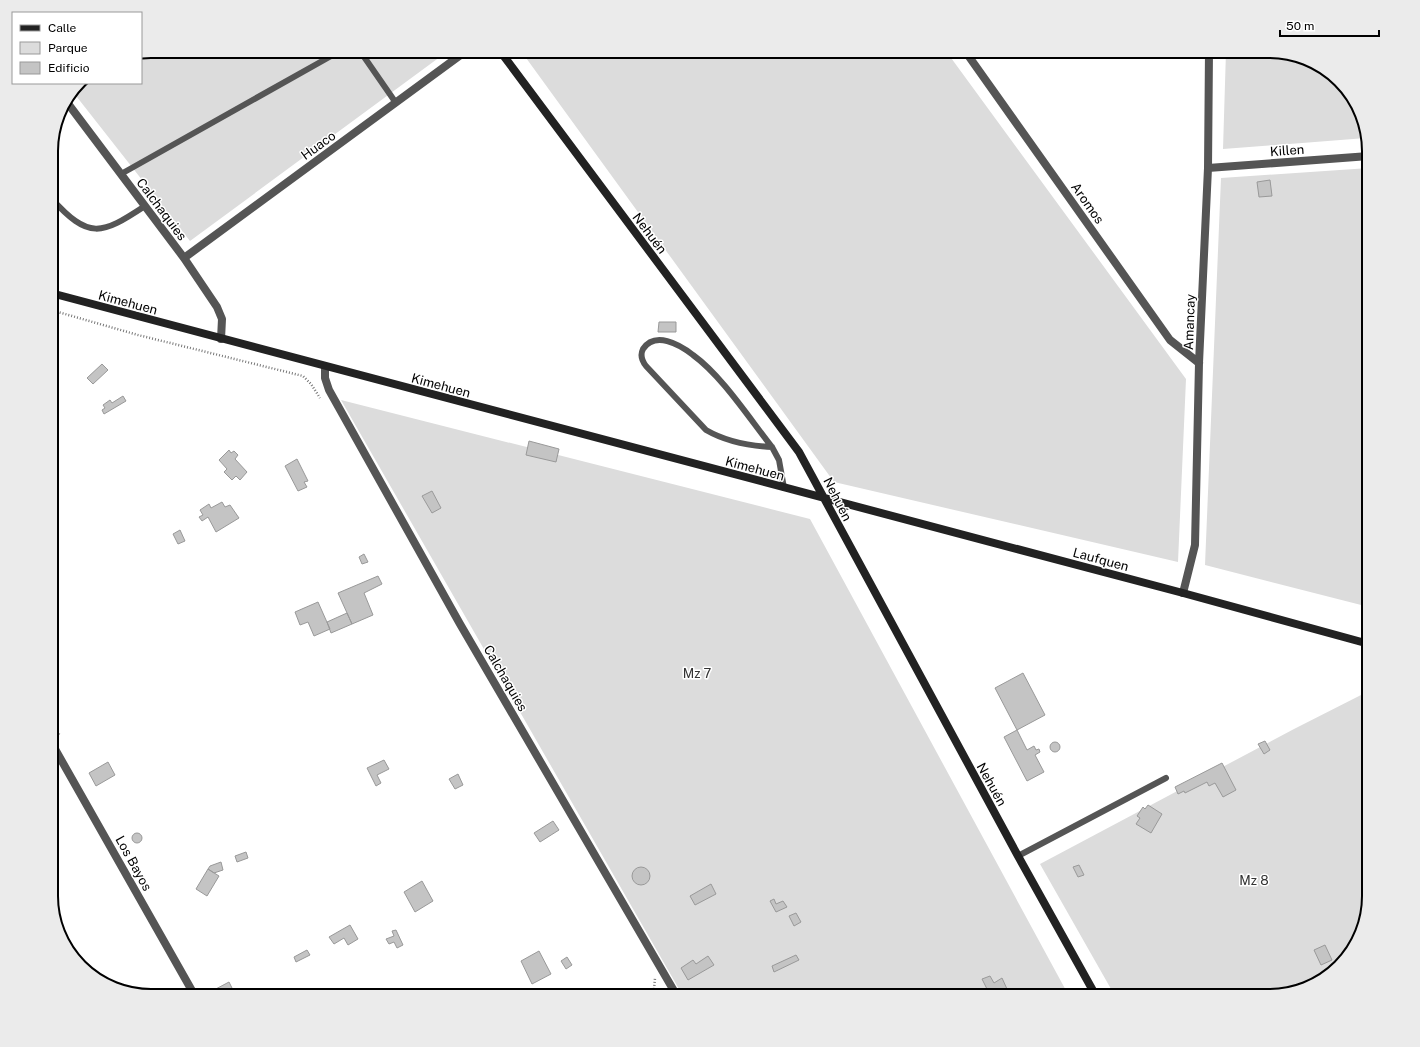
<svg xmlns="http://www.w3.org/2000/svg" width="1420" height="1047" font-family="'Public Sans',sans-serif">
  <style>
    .green { fill: #dcdcdc }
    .building { fill: #c4c4c4; stroke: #999 }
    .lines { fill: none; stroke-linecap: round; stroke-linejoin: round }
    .path { stroke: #777; stroke-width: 2.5; stroke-dasharray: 1 2; stroke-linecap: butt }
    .lane { stroke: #555; stroke-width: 6 }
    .street { stroke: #555; stroke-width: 8 }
    .secondary { stroke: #222; stroke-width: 8 }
    .labels { text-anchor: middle; stroke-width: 3; stroke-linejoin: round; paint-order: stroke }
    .street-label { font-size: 13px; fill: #000; stroke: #fff }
    .park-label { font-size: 13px; fill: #333; stroke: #fff }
    .rim { fill: none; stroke: #000; stroke-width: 2 }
  </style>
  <rect width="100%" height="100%" fill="#fff"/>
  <path class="green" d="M151 51H448L190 241 73 92 80 83H141V53Z
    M521 51H946L1186 379 1178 562 834 482Z
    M1226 51H1269L1301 56 1330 72 1359 107 1366 138 1223 149Z
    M1369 168V607L1205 565 1221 178Z
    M341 400 810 519 1069 996H683Z
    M1363 694 1369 706V896L1364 928 1348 957 1313 986 1269 996H1115L1040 864 1294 729Z"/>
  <path class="building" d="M1270 180 1272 196 1259 197 1257 182Z
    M659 322H676V332H658Z
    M102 364 108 370 93 384 87 378Z
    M123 396 126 401 104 414 102 410 105 408 103 405 110 400 112 403Z
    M529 441 559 449 556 462 526 455Z
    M229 450 231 453 234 451 238 455 235 459 247 472 240 480 236 476 232 480 224 472 227 469 219 460Z
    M297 459 308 481 304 482 307 487 298 491 285 466Z
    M432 491 441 508 432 513 422 496Z
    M222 502 225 507 230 505 239 518 216 532 208 517 202 521 199 517 203 515 200 510 209 504 211 508Z
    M180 530 185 541 178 544 173 534Z
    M364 554 368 562 362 564 359 557Z
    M378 576 382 584 364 593 373 615 352 624 338 593Z
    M318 602 330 629 314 636 308 622 300 625 295 612Z
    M347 613 352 624 331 633 327 622Z
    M1023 673 1045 715 1017 730 995 688Z
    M1017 730 1027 750 1034 746 1036 750 1039 749 1040 752 1035 755 1044 772 1027 781 1004 737Z
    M1265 741 1270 750 1264 754 1258 744Z
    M1050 747a5 5 0 1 1 10 0a5 5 0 1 1-10 0Z
    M384 760 389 769 377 775 381 783 376 786 367 768Z
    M108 762 115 775 96 786 89 773Z
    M1222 763 1236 790 1223 797 1215 783 1209 786 1207 782 1185 793 1184 791 1178 794 1175 787Z
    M458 774 463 785 455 789 449 779Z
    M1148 805 1162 814 1151 833 1136 824 1140 818 1137 816 1143 807 1145 809Z
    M553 821 559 830 540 842 534 833Z
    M132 838a5 5 0 1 1 10 0a5 5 0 1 1-10 0Z
    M246 852 248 858 237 862 235 856Z
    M221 862 223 870 214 873 208 869 210 866Z
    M1079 865 1084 875 1078 877 1073 867Z
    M632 876a9 9 0 1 1 18 0a9 9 0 1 1-18 0Z
    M208 869 219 876 207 896 196 889Z
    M422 881 433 901 415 912 404 892Z
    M711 884 716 894 695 905 690 896Z
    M774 899 776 904 783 901 787 907 776 912 770 901Z
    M796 913 801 922 794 926 789 916Z
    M350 925 358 939 348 945 344 938 334 944 329 937Z
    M396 930 403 945 397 948 394 942 389 944 386 939 394 936 392 931Z
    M1325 945 1332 960 1321 965 1314 950Z
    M307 950 310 955 296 962 294 957Z
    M539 951 551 974 532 984 521 961Z
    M796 955 799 960 774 972 772 966Z
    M708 956 714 965 688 980 681 968 693 960 696 964Z
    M567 957 572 965 566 969 561 961Z
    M990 976 994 983 1002 978 1007 989 1005 990 1008 996H987L990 995 982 979Z
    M229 982 232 988 225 992 227 996H215L212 991Z
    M247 989 251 996H234Z"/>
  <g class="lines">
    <path class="path" d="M51 310 138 335 303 376 311 384 320 398
      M51 721 60 736
      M205 990 208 996
      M641 996 654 989 655 978"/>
    <path class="lane" d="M360 51 396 103
      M121 174 340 51
      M51 198C89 240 101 235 145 206
      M772 447C750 446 725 441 706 430L646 366C642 361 640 355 643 349 655 331 679 344 693 355 722 376 749 418 772 447L779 460 784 488
      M1018 856 1166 778"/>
    <path class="street" d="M965 51 1170 340 1199 363
      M66 101 184 258 217 307 222 319 221 339
      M1208 168 1369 156
      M184 258 466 51
      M325 367V378L329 390 460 624 677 996
      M1183 593 1195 545 1199 363 1208 168 1209 51
      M51 742 195 996
      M662 996 673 990"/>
    <path class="secondary" d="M500 51 799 452 1018 856 1096 996
      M51 293 1183 593 1369 644"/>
  </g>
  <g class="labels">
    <g class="street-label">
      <text transform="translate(318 145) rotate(-36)" y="5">Huaco</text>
      <text transform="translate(1287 150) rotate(-4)" y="5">Killen</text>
      <text transform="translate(1088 203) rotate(55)" y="5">Aromos</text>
      <text transform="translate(162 209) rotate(53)" y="5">Calchaquies</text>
      <text transform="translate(650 233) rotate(53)" y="5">Nehuén</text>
      <text transform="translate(128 302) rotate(15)" y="5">Kimehuen</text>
      <text transform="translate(1189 322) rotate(-88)" y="5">Amancay</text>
      <text transform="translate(441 385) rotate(15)" y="5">Kimehuen</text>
      <text transform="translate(755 468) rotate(15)" y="5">Kimehuen</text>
      <text transform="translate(838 499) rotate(63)" y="5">Nehuén</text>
      <text transform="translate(1101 559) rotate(15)" y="5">Laufquen</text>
      <text transform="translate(506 678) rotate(60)" y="5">Calchaquies</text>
      <text transform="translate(992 784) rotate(61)" y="5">Nehuén</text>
      <text transform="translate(134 863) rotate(61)" y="5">Los Bayos</text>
    </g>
    <g class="park-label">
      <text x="697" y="678">Mz 7</text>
      <text x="1254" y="885">Mz 8</text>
    </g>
  </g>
  <path d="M0 0H1420V1047H0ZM151 58H1269A93 93 0 0 1 1362 151V896A93 93 0 0 1 1269 989H151A93 93 0 0 1 58 896V151A93 93 0 0 1 151 58Z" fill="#ebebeb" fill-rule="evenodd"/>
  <path class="rim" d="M151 58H1269A93 93 0 0 1 1362 151V896A93 93 0 0 1 1269 989H151A93 93 0 0 1 58 896V151A93 93 0 0 1 151 58Z"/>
  <rect x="12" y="12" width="130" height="72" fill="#ffffff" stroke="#999999"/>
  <rect x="20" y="25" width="20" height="6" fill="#222222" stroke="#999999"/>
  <text x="48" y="32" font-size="12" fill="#000000">Calle</text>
  <rect x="20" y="42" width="20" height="12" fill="#dcdcdc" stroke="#999999"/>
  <text x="48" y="52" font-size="12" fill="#000000">Parque</text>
  <rect x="20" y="62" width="20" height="12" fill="#c4c4c4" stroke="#999999"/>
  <text x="48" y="72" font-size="12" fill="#000000">Edificio</text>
  <path d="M1280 30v6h99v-6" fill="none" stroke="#000000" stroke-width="2"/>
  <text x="1286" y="30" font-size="12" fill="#000000" stroke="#ffffff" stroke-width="3" paint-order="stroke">50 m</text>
</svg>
